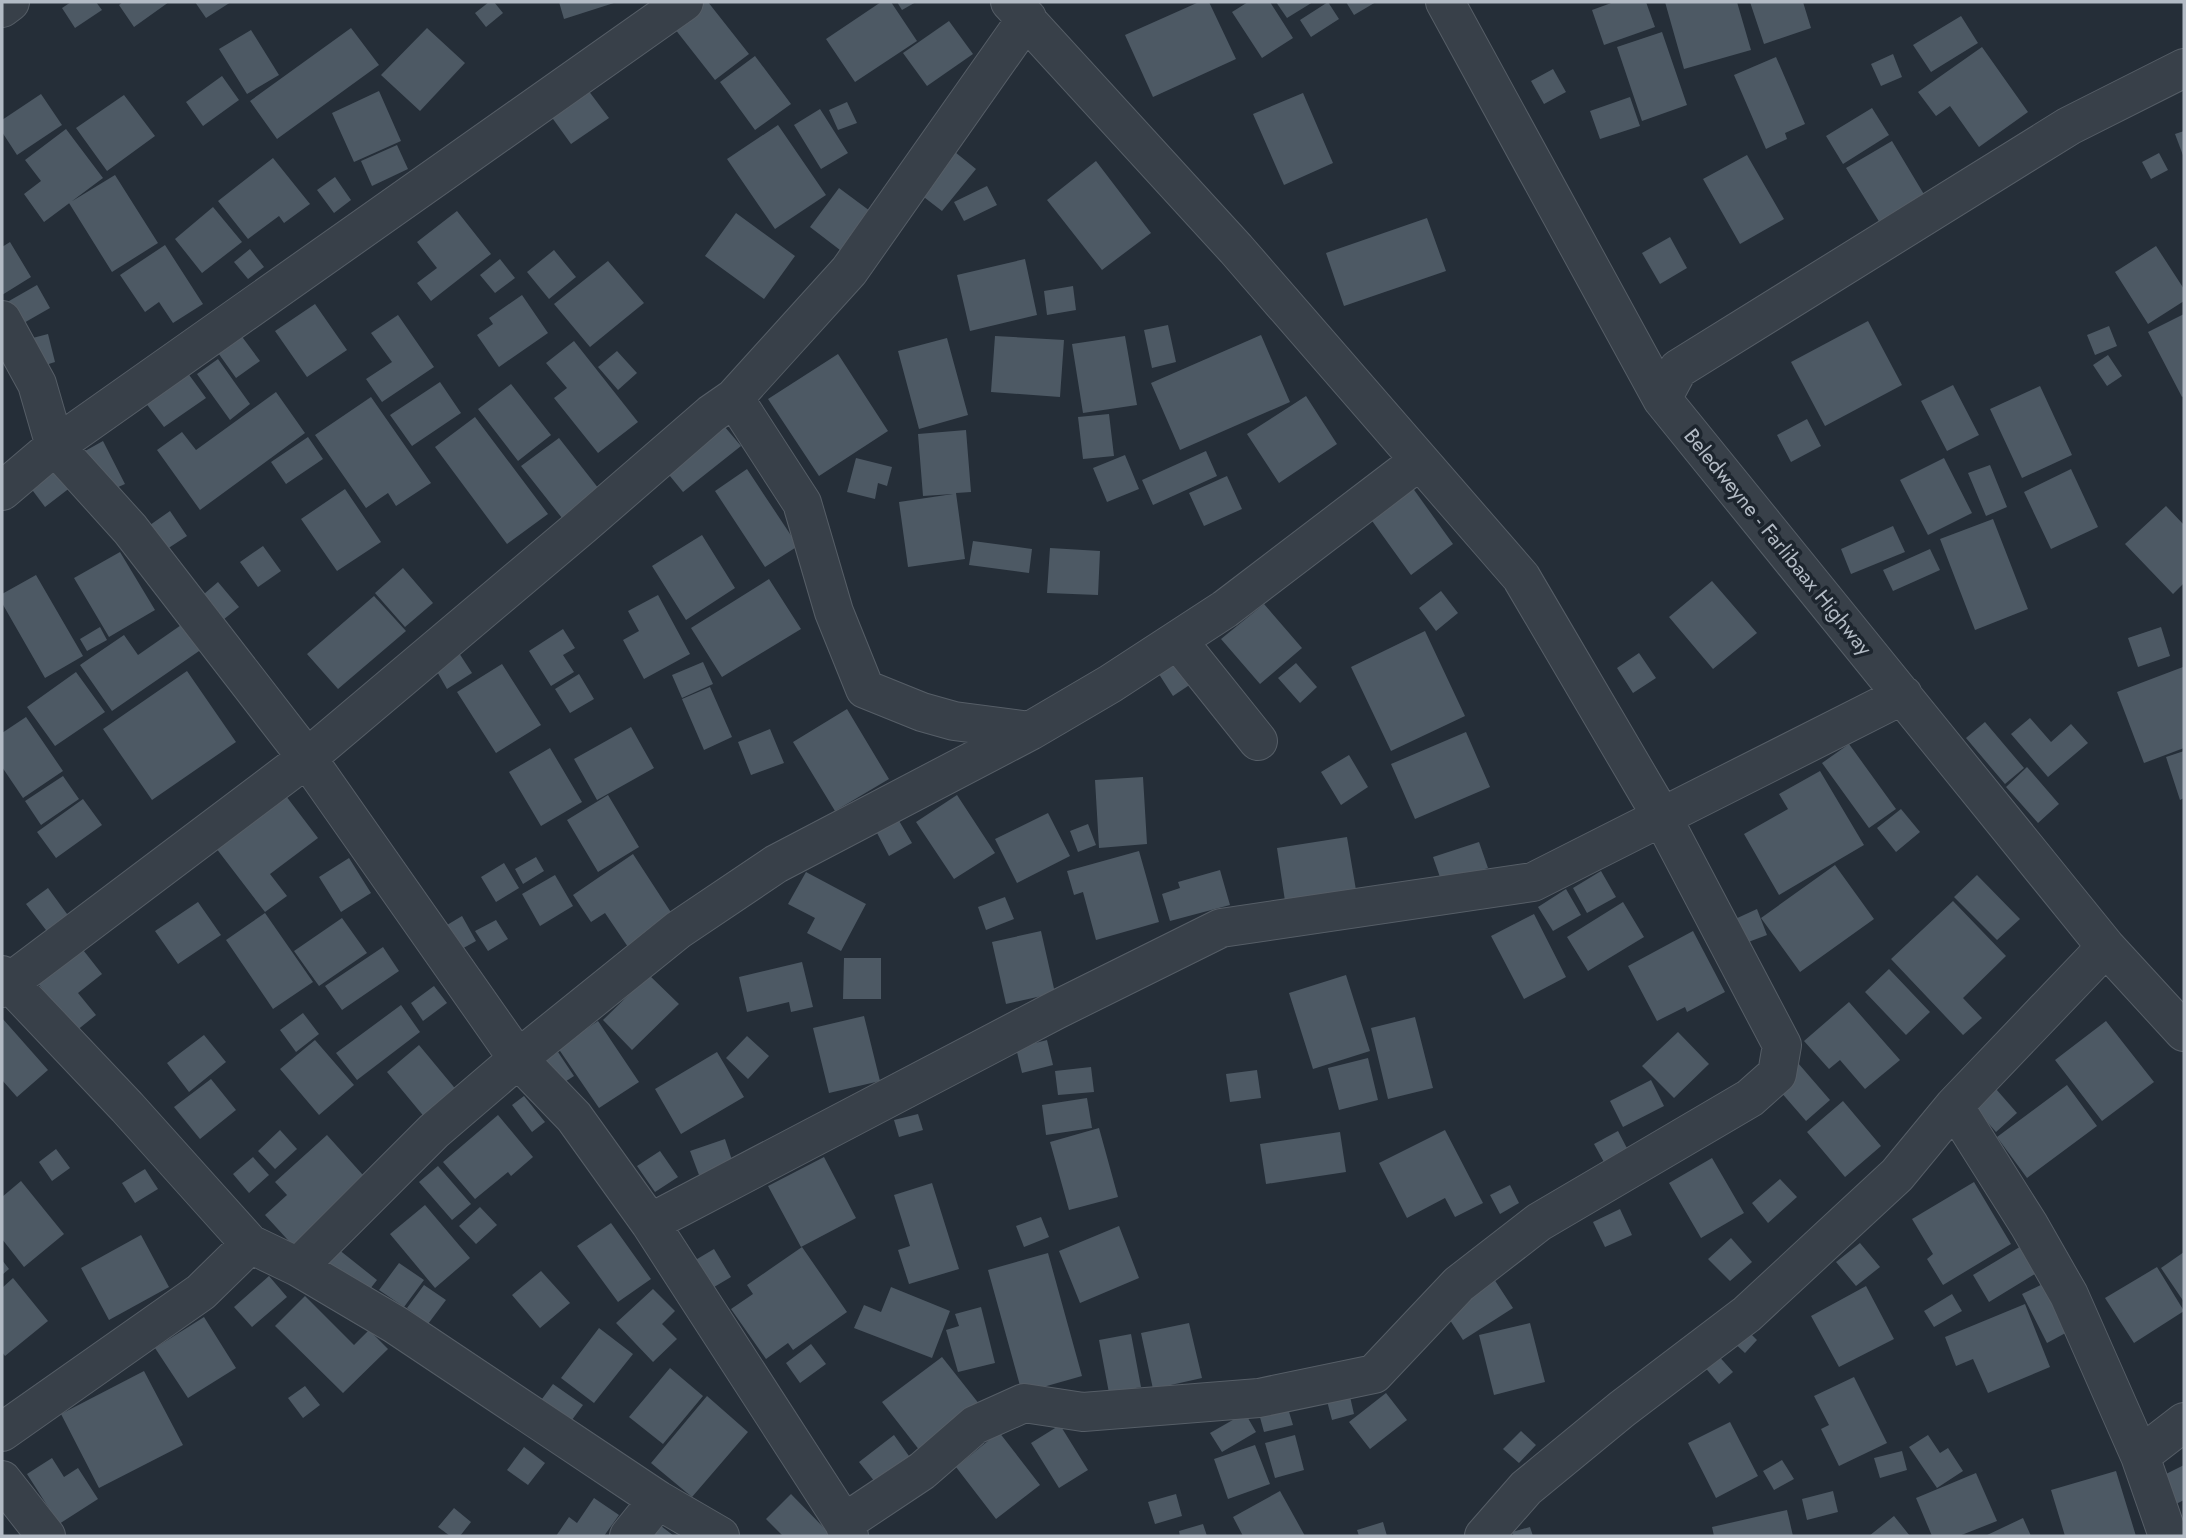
<svg xmlns="http://www.w3.org/2000/svg" width="2186" height="1538" font-family="Jost,sans-serif">
  <style>
    .building { fill: #4d5964 }
    .lines { fill: none; stroke-linecap: round; stroke-linejoin: round }
    .minor-casing { stroke: #565e67; stroke-width: 40 }
    .minor { stroke: #384049; stroke-width: 38 }
    .labels { text-anchor: middle; stroke-width: 7; stroke-linejoin: round; paint-order: stroke }
    .street-label { font-size: 21px; fill: #b3bbc5; stroke: #1d252e }
  </style>
  <rect width="100%" height="100%" fill="#252e38"/>
  <path class="building" d="M71 2H96L102 10 75 28 62 8Z
    M123 2H169L134 27 119 5Z
    M195 2H231L206 18Z
    M489 2H494L503 13 486 27 475 13Z
    M559 2H617L564 19Z
    M700 2H708L749 54 715 80 671 24Z
    M881 2H891L917 41 855 82 826 39Z
    M897 2H916L902 10Z
    M1199 2H1209L1236 59 1153 97 1125 35Z
    M1248 2H1270L1293 38 1262 58 1232 12Z
    M1276 2H1313L1287 18Z
    M1328 2 1339 19 1311 37 1300 20Z
    M1346 2H1376L1354 15Z
    M1614 2H1646L1655 27 1604 45 1592 10Z
    M1665 2H1737L1751 50 1684 69Z
    M1750 2H1803L1811 28 1764 44Z
    M1961 16 1978 43 1931 72 1913 45Z
    M949 21 973 54 927 86 903 53Z
    M351 28 379 65 277 139 250 101Z
    M427 28 465 63 420 111 381 75Z
    M251 30 279 75 247 94 219 49Z
    M1662 32 1687 105 1642 121 1617 47Z
    M1982 47 2028 112 1979 147 1950 106 1936 116 1918 92Z
    M1893 54 1902 77 1881 86 1871 64Z
    M755 56 791 104 755 130 720 82Z
    M1776 57 1805 124 1785 133 1787 139 1766 149 1734 75Z
    M1553 69 1566 92 1544 104 1531 81Z
    M222 76 239 100 203 126 186 102Z
    M585 86 609 118 571 144 548 112Z
    M379 91 401 141 354 162 332 113Z
    M1303 93 1333 163 1284 185 1253 114Z
    M41 94 62 125 17 155 2 132V120Z
    M124 95 155 136 107 171 76 128Z
    M1630 97 1640 126 1600 139 1590 111Z
    M847 102 857 123 838 130 829 110Z
    M1872 108 1889 135 1843 164 1826 136Z
    M820 109 848 153 821 169 794 125Z
    M778 125 826 195 775 229 727 159Z
    M66 129 103 178 44 222 24 194 41 181 25 160Z
    M2184 131V158L2175 134Z
    M1892 141 1928 201 1883 228 1846 168Z
    M397 145 408 169 372 186 361 161Z
    M950 148 976 169 942 211 916 191Z
    M2159 153 2168 170 2151 179 2142 162Z
    M1747 155 1784 219 1740 244 1703 179Z
    M273 158 310 204 284 223 279 216 248 239 218 201Z
    M1096 161 1151 233 1102 270 1047 200Z
    M115 175 158 243 112 272 69 203Z
    M335 177 351 200 334 213 317 190Z
    M987 186 997 205 964 221 954 202Z
    M839 188 870 211 840 250 810 227Z
    M213 207 242 242 202 273 175 239Z
    M457 211 491 254 431 301 417 283 437 268 417 242Z
    M736 213 795 256 764 299 705 256Z
    M1427 218 1446 271 1344 306 1326 253Z
    M1670 237 1687 268 1660 284 1642 253Z
    M10 242 31 277 2 295V247Z
    M165 245 203 304 173 323 159 302 145 312 120 275Z
    M2156 246 2184 289V301L2148 324 2115 272Z
    M250 249 264 267 248 279 234 262Z
    M554 250 576 277 549 299 527 272Z
    M500 259 515 278 495 293 480 275Z
    M1025 259 1037 315 970 331 957 275Z
    M608 261 644 303 590 347 554 304Z
    M37 285 50 308 15 328 2 305Z
    M1073 286 1076 310 1047 315 1044 291Z
    M522 295 548 333 499 367 477 335 493 324 489 318Z
    M315 304 347 350 307 377 275 331Z
    M2184 314V396L2182 397 2148 332Z
    M398 315 434 367 382 402 366 379 392 362 371 333Z
    M1868 321 1902 385 1825 426 1791 362Z
    M1168 325 1176 362 1152 368 1144 330Z
    M2109 326 2117 346 2095 355 2087 335Z
    M48 334 55 362 33 369 25 340Z
    M240 334 260 361 236 378 216 350Z
    M1261 335 1290 402 1180 450 1151 383Z
    M995 336 1064 340 1060 397 991 392Z
    M1125 336 1137 405 1083 413 1072 344Z
    M947 338 968 415 919 429 898 351Z
    M574 341 638 422 598 453 554 398 567 388 546 363Z
    M617 351 637 373 618 390 598 367Z
    M838 354 888 431 819 476 768 399Z
    M2108 355 2122 376 2107 386 2093 365Z
    M218 359 250 404 230 420 197 374Z
    M187 372 206 398 164 427 145 402Z
    M440 382 461 413 412 446 390 415Z
    M511 384 551 435 518 461 478 409Z
    M1953 385 1979 435 1947 451 1921 401Z
    M2040 386 2072 455 2022 478 1990 409Z
    M276 392 305 433 200 510 157 450 182 432 196 450Z
    M1306 396 1337 444 1279 483 1247 434Z
    M371 397 431 483 396 506 388 493 366 508 315 435Z
    M1109 414 1114 456 1083 459 1078 417Z
    M475 417 548 514 507 544 435 447Z
    M1807 419 1821 446 1791 462 1777 435Z
    M719 420 741 446 683 492 661 465Z
    M966 430 971 492 956 493 965 559 908 567 899 502 953 494 923 496 918 434Z
    M308 437 323 459 286 484 271 462Z
    M559 438 599 489 562 518 521 466Z
    M103 441 125 484 107 492 85 451Z
    M1206 451 1217 476 1153 505 1142 480Z
    M1125 455 1139 489 1107 502 1093 468Z
    M856 458 892 467 887 486 878 483 875 499 847 492Z
    M1944 458 1972 513 1928 535 1900 480Z
    M53 464 71 487 45 507 27 483Z
    M1990 465 2007 507 1986 516 1968 473Z
    M747 469 798 546 765 567 715 491Z
    M2071 469 2098 527 2051 549 2024 492Z
    M1227 476 1242 509 1204 526 1189 493Z
    M1412 487 1453 544 1411 575 1370 518Z
    M345 489 381 542 337 571 301 519Z
    M2166 506 2184 525V583L2173 594 2125 544Z
    M170 511 187 536 167 549 150 525Z
    M1993 519 2028 609 1975 630 1940 539Z
    M1893 526 1905 552 1851 574 1841 549Z
    M702 535 735 588 686 620 652 566Z
    M973 541 1032 549 1029 573 969 565Z
    M263 546 281 571 258 587 240 562Z
    M1050 548 1100 551 1098 595 1047 593Z
    M1930 549 1940 570 1893 591 1883 570Z
    M120 552 155 610 109 637 74 578Z
    M403 568 433 603 405 627 375 593Z
    M36 575 83 656 45 678 2 603V594Z
    M769 579 801 629 722 677 691 628Z
    M1712 581 1757 633 1713 669 1669 617Z
    M218 582 239 607 218 624 197 600Z
    M1441 591 1458 613 1436 631 1419 608Z
    M658 595 690 654 644 679 623 640 639 631 628 611Z
    M374 596 406 631 338 689 307 654Z
    M1264 604 1302 648 1260 684 1221 639Z
    M184 623 202 649 112 711 80 665 124 635 138 655Z
    M100 627 107 640 87 651 80 639Z
    M2161 627 2170 656 2138 667 2128 638Z
    M563 629 575 648 563 655 574 672 551 686 529 651Z
    M1425 631 1465 716 1391 751 1351 667Z
    M459 653 472 673 447 689 435 668Z
    M1179 653 1197 680 1173 696 1155 668Z
    M1639 653 1656 678 1633 693 1617 668Z
    M703 662 713 684 682 698 672 675Z
    M1296 663 1317 687 1300 703 1278 678Z
    M502 664 541 725 496 753 457 692Z
    M2183 667 2184 748 2144 763 2117 692Z
    M187 671 236 742 152 800 103 729Z
    M76 672 105 712 55 746 27 707Z
    M579 674 594 699 570 713 555 689Z
    M710 687 732 737 704 750 682 699Z
    M847 709 889 779 835 811 793 742Z
    M26 717 63 771 23 798 2 767V733Z
    M2030 718 2051 742 2071 724 2088 743 2048 777 2011 734Z
    M1985 722 2024 768 2005 784 1966 738Z
    M631 727 654 768 597 800 574 759Z
    M770 729 784 763 751 775 738 742Z
    M1466 732 1490 787 1415 819 1391 764Z
    M1849 744 1896 809 1869 828 1822 763Z
    M550 748 582 802 541 826 509 772Z
    M2184 751V798L2180 800 2166 757Z
    M1349 755 1368 787 1341 805 1321 772Z
    M2027 767 2059 804 2038 823 2006 787Z
    M1820 771 1864 845 1779 895 1744 834 1788 809 1779 794Z
    M63 776 79 799 41 825 25 801Z
    M1143 777 1147 844 1099 848 1095 780Z
    M608 795 639 847 598 872 567 820Z
    M957 795 995 853 954 879 916 822Z
    M286 796 318 838 270 874 287 896 265 912 216 848Z
    M83 799 102 825 56 858 37 832Z
    M1901 809 1920 832 1896 852 1877 828Z
    M1048 813 1070 856 1017 883 995 839Z
    M898 819 912 843 889 856 876 831Z
    M1088 824 1096 845 1078 852 1070 831Z
    M1347 837 1356 890 1285 901 1277 848Z
    M1479 842 1488 868 1442 883 1433 857Z
    M1139 851 1159 922 1096 940 1083 892 1074 895 1067 871Z
    M633 854 674 917 628 947 605 913 591 922 573 895Z
    M536 857 544 871 523 884 515 869Z
    M349 858 371 893 341 912 319 877Z
    M504 863 519 888 496 902 481 877Z
    M1835 865 1874 919 1800 972 1761 918Z
    M1220 870 1230 905 1170 921 1162 894 1180 888 1178 882Z
    M1601 871 1616 897 1587 913 1573 888Z
    M806 872 866 904 841 951 807 933 815 918 788 904Z
    M555 875 573 906 540 926 522 894Z
    M1977 875 2020 919 1997 940 1954 897Z
    M48 888 70 918 49 934 26 904Z
    M1566 889 1581 915 1553 931 1538 907Z
    M1005 897 1014 919 986 930 978 907Z
    M1953 901 2006 956 1963 998 1982 1018 1963 1035 1891 959Z
    M198 902 221 935 178 964 155 931Z
    M1623 902 1644 937 1588 971 1567 937Z
    M1757 909 1767 935 1743 944 1733 920Z
    M265 913 313 982 273 1009 226 940Z
    M1534 914 1566 977 1524 999 1491 936Z
    M462 916 476 941 451 955 437 931Z
    M342 918 367 953 319 986 294 951Z
    M496 920 508 939 488 951 475 931Z
    M1041 931 1055 993 1006 1004 992 942Z
    M1693 931 1725 992 1687 1012 1685 1007 1657 1021 1628 966Z
    M80 946 102 974 78 993 96 1015 76 1031 36 981Z
    M383 947 399 971 342 1010 325 986Z
    M844 958H881V999H843Z
    M802 962 813 1007 791 1012 789 1002 747 1012 739 977Z
    M1889 969 1930 1012 1906 1035 1865 992Z
    M649 975 679 1004 632 1050 603 1020Z
    M1346 975 1370 1051 1313 1069 1289 993Z
    M434 986 447 1003 423 1021 411 1003Z
    M1849 1002 1900 1060 1865 1089 1840 1060 1829 1069 1804 1041Z
    M401 1005 420 1032 357 1080 336 1053Z
    M303 1013 319 1034 296 1052 280 1030Z
    M864 1016 880 1081 829 1093 813 1028Z
    M1415 1017 1433 1088 1388 1099 1371 1028Z
    M2 1018 48 1070 17 1097 2 1080Z
    M598 1021 639 1082 599 1108 558 1048Z
    M2106 1021 2154 1082 2102 1121 2055 1060Z
    M1678 1032 1709 1064 1674 1098 1642 1066Z
    M204 1035 226 1062 189 1092 167 1063Z
    M747 1036 769 1056 748 1079 726 1058Z
    M315 1040 354 1085 319 1115 280 1069Z
    M1047 1040 1053 1065 1022 1073 1016 1048Z
    M419 1045 458 1092 426 1119 387 1072Z
    M558 1052 574 1076 551 1091 535 1068Z
    M717 1052 744 1097 681 1134 655 1089Z
    M1368 1058 1378 1100 1339 1110 1328 1068Z
    M1798 1063 1830 1100 1806 1121 1774 1084Z
    M1091 1067 1094 1092 1058 1095 1055 1071Z
    M1257 1070 1261 1098 1230 1102 1226 1074Z
    M211 1079 236 1110 200 1139 174 1107Z
    M1651 1080 1664 1106 1623 1127 1610 1101Z
    M2067 1085 2097 1126 2027 1178 1997 1137Z
    M1996 1089 2017 1113 1996 1132 1975 1108Z
    M524 1096 545 1122 532 1132 512 1105Z
    M1087 1098 1092 1128 1046 1135 1042 1105Z
    M1843 1101 1881 1146 1845 1177 1807 1132Z
    M918 1114 923 1130 899 1137 894 1120Z
    M498 1115 533 1157 511 1176 508 1172 475 1199 443 1162Z
    M1099 1128 1118 1197 1069 1210 1050 1142Z
    M280 1130 297 1149 275 1169 258 1151Z
    M1445 1130 1483 1203 1455 1217 1445 1198 1407 1218 1379 1163Z
    M1618 1131 1629 1152 1605 1164 1594 1144Z
    M1340 1132 1346 1172 1266 1184 1260 1144Z
    M327 1135 371 1184 297 1250 265 1215 287 1195 275 1182Z
    M725 1139 733 1163 699 1175 690 1151Z
    M56 1149 70 1168 52 1181 39 1162Z
    M660 1151 678 1177 655 1192 637 1166Z
    M253 1157 269 1175 249 1193 233 1174Z
    M824 1157 856 1218 801 1247 768 1186Z
    M1712 1158 1744 1213 1701 1238 1669 1183Z
    M438 1166 471 1204 452 1220 419 1182Z
    M145 1169 158 1189 135 1203 122 1183Z
    M1780 1179 1797 1197 1768 1223 1752 1203Z
    M21 1181 64 1234 24 1267 2 1239V1197Z
    M1974 1182 2011 1244 1943 1285 1927 1259 1933 1254 1912 1219Z
    M932 1183 959 1269 909 1284 898 1250 910 1246 894 1195Z
    M1510 1185 1519 1203 1500 1214 1490 1195Z
    M425 1205 470 1258 435 1288 390 1234Z
    M480 1207 497 1225 476 1244 459 1226Z
    M1620 1209 1632 1235 1605 1247 1593 1222Z
    M1041 1217 1049 1237 1024 1247 1016 1226Z
    M611 1223 651 1279 618 1302 577 1246Z
    M1119 1226 1139 1278 1080 1303 1059 1251Z
    M141 1235 169 1287 109 1320 81 1268Z
    M1731 1238 1752 1262 1730 1281 1708 1259Z
    M1860 1243 1880 1267 1856 1286 1836 1262Z
    M2023 1245 2038 1272 1989 1302 1973 1275Z
    M802 1247 847 1312 793 1350 788 1343 766 1359 731 1309 753 1294 747 1285Z
    M338 1249 377 1280 363 1298 324 1267Z
    M714 1249 731 1277 704 1293 687 1265Z
    M2184 1252V1302L2161 1268Z
    M1048 1253 1082 1376 1022 1393 988 1270Z
    M2 1260 9 1269 2 1275Z
    M399 1263 424 1280 404 1307 379 1290Z
    M2157 1267 2184 1311 2134 1343 2105 1298Z
    M541 1271 570 1303 540 1328 512 1295Z
    M269 1276 287 1297 252 1327 234 1307Z
    M13 1278 48 1321 5 1356 2 1352V1288Z
    M1494 1279 1513 1308 1463 1340 1444 1311Z
    M2049 1281 2073 1329 2047 1343 2022 1294Z
    M424 1285 446 1300 428 1324 407 1308Z
    M1866 1286 1894 1339 1839 1367 1811 1316Z
    M891 1287 950 1311 932 1358 854 1328 864 1305 881 1312Z
    M653 1289 675 1311 662 1324 677 1339 653 1362 616 1323Z
    M1952 1294 1962 1311 1934 1327 1924 1311Z
    M305 1296 354 1345 369 1330 388 1349 343 1393 275 1326Z
    M2025 1304 2050 1367 1988 1393 1973 1359 1956 1366 1945 1337Z
    M981 1307 995 1363 958 1372 946 1330 959 1326 955 1314Z
    M204 1317 236 1368 188 1398 155 1348Z
    M1189 1323 1202 1378 1153 1389 1141 1333Z
    M1530 1323 1545 1382 1494 1395 1479 1335Z
    M1742 1325 1757 1340 1745 1353 1729 1338Z
    M599 1328 633 1354 594 1403 561 1378Z
    M1131 1334 1141 1387 1109 1393 1099 1340Z
    M811 1344 826 1364 800 1383 786 1363Z
    M1716 1353 1733 1372 1719 1384 1703 1365Z
    M942 1357 980 1405 920 1451 882 1402Z
    M670 1368 703 1396 663 1444 629 1417Z
    M144 1371 183 1445 99 1488 61 1414Z
    M1854 1377 1887 1443 1839 1466 1821 1429 1829 1425 1814 1396Z
    M553 1384 583 1405 569 1424 539 1403Z
    M305 1386 320 1405 303 1418 288 1398Z
    M1349 1392 1354 1414 1332 1420 1326 1397Z
    M1386 1393 1407 1420 1370 1449 1349 1422Z
    M707 1396 748 1432 692 1497 651 1463Z
    M1286 1402 1293 1425 1264 1432 1258 1410Z
    M1245 1413 1256 1432 1222 1452 1210 1433Z
    M1730 1422 1758 1476 1716 1498 1688 1443Z
    M1060 1425 1088 1470 1059 1488 1031 1443Z
    M1521 1431 1536 1445 1519 1463 1503 1449Z
    M999 1432 1040 1485 996 1519 956 1467Z
    M894 1435 909 1456 875 1482 859 1462Z
    M1295 1435 1304 1470 1275 1478 1265 1443Z
    M1928 1435 1940 1453 1948 1448 1963 1471 1937 1488 1909 1447Z
    M1255 1445 1270 1484 1228 1499 1214 1459Z
    M524 1447 545 1463 528 1485 507 1470Z
    M1902 1451 1907 1470 1880 1478 1874 1458Z
    M52 1458 64 1477 78 1468 98 1499 59 1524 27 1474Z
    M1782 1460 1794 1479 1774 1490 1763 1471Z
    M2184 1465V1500L2176 1504 2162 1476Z
    M2116 1471 2136 1536H2065L2051 1490Z
    M1976 1473 1997 1521 1959 1536H1932L1916 1498Z
    M1280 1491 1305 1536H1243L1233 1517Z
    M1833 1491 1838 1512 1807 1520 1802 1499Z
    M791 1494 829 1533 825 1536H783L766 1519Z
    M1176 1494 1182 1516 1155 1524 1148 1502Z
    M594 1498 619 1515 604 1536H556L569 1517 577 1523Z
    M454 1508 471 1522 460 1536H450L438 1527Z
    M1787 1510 1793 1536H1714L1712 1527Z
    M1894 1516 1910 1536H1869Z
    M2023 1518 2031 1536H1985Z
    M656 1522 674 1536H645Z
    M1383 1522 1387 1536H1359L1357 1530Z
    M1203 1524 1207 1536H1180L1179 1531Z
    M1530 1527 1533 1536H1514L1512 1532Z"/>
  <g class="lines">
    <g class="minor-casing">
      <path id="minor" d="M1445 2 1662 399 2106 947 2184 1032
        M2 8 10 2
        M2 320 37 384 55 446 130 529 307 758 518 1059 574 1117 650 1223 844 1523 849 1536
        M734 398 802 503 834 612 865 689 922 712 954 721 1030 731
        M1662 399 1678 369 2069 126 2184 68
        M2 491 55 446 684 2
        M1178 641 1258 741
        M2 975 127 1107 250 1244 298 1267 396 1325 658 1500 720 1536
        M2 988 307 758 583 525 711 414 734 398 849 271 1027 18
        M1954 1106 2029 1225 2069 1295 2140 1456 2168 1536
        M650 1223 1056 1010 1221 928 1533 882 1903 695
        M298 1267 434 1131 518 1059 678 930 776 864 1030 731 1110 684 1225 609 1419 461
        M2 1432 201 1292 250 1244
        M2140 1456 2184 1422
        M2 1480 46 1536
        M844 1523 922 1471 975 1425 1024 1403 1083 1412 1259 1398 1374 1374 1459 1284 1539 1222 1750 1098 1777 1074 1782 1045 1662 817 1521 577 1236 249 1010 2
        M629 1536 658 1500
        M1484 1536 1526 1488 1622 1409 1747 1314 1897 1175 1954 1106 2106 947"/>
    </g>
    <use href="#minor" class="minor"/>
  </g>
  <g class="labels">
    <g class="street-label">
      <text transform="translate(1778 542) rotate(51)" y="7">Beledweyne - Farlibaax Highway</text>
    </g>
  </g>
  <rect width="2186" height="1538" fill="none" stroke="#b3bbc5" stroke-width="7"/>
</svg>
